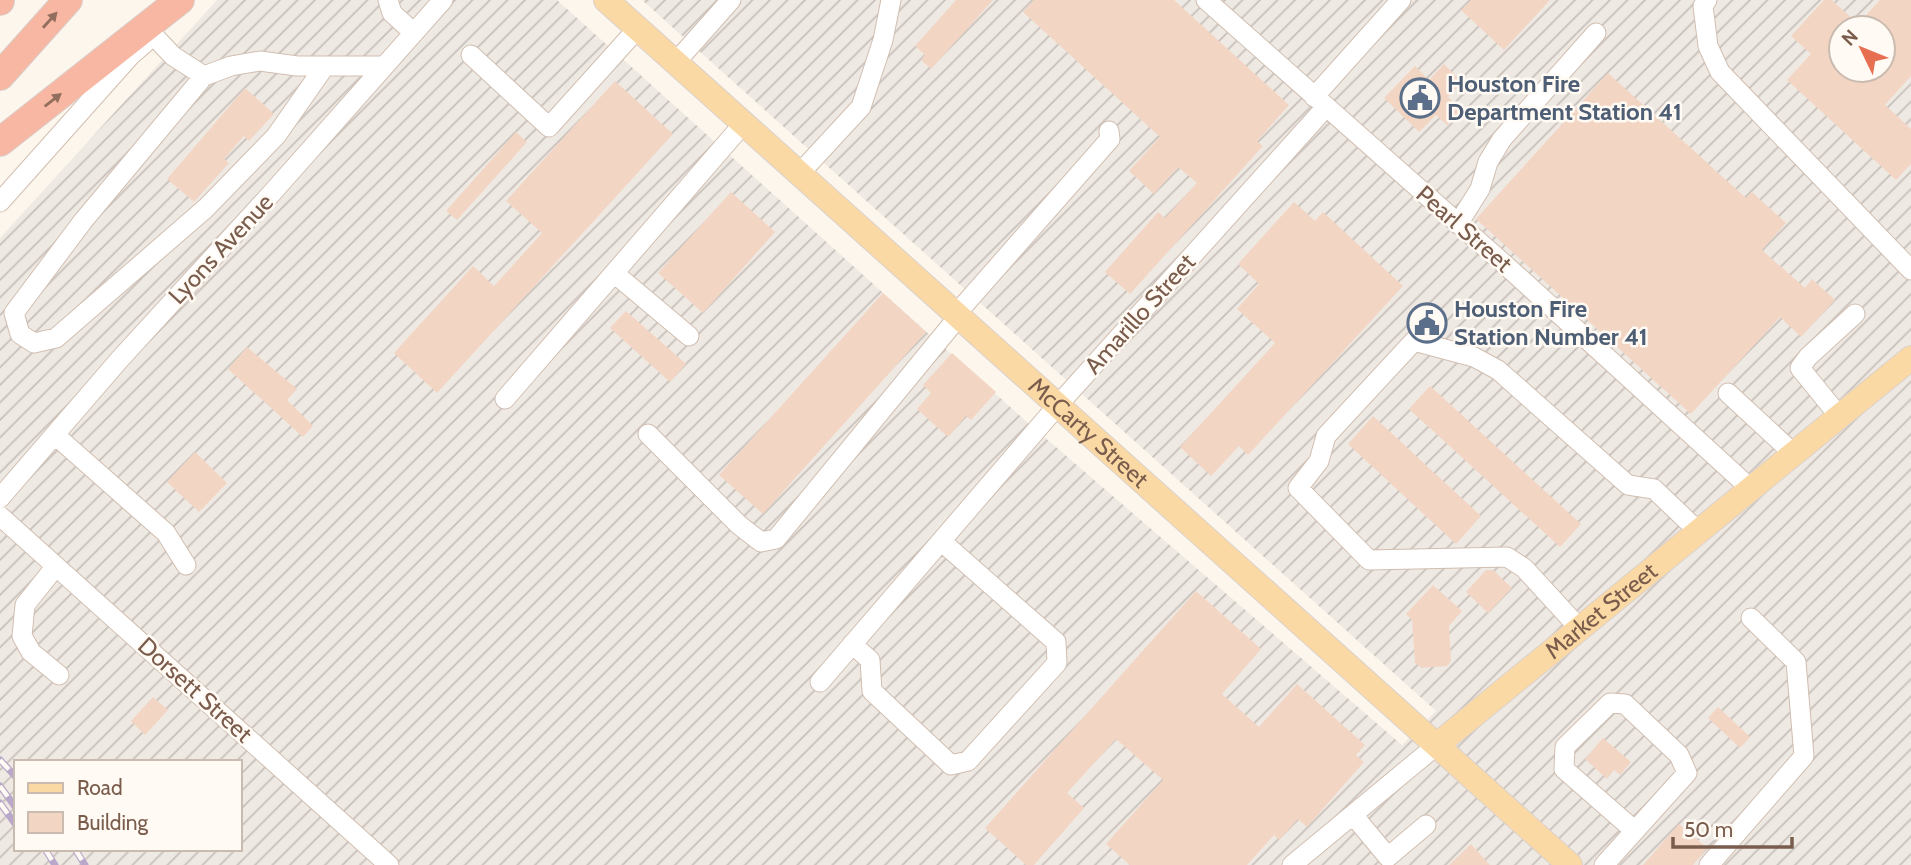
<svg xmlns="http://www.w3.org/2000/svg" width="1911" height="865" font-family="Cabin,sans-serif">
  <style>
    .industrial { fill: url(#industrial-furrows); fill-rule: evenodd }
    .building { fill: #f3d5c3; fill-rule: evenodd }
    .lines { fill: none; stroke-linecap: round; stroke-linejoin: round }
    .minor-casing { stroke: #d1beb0; stroke-width: 21 }
    .major-casing { stroke: #dad1cd; stroke-width: 26 }
    .highway-casing { stroke: #dad1cd; stroke-width: 30 }
    .minor { stroke: #fff; stroke-width: 19 }
    .major { stroke: #fbd9a5; stroke-width: 24 }
    .highway { stroke: #f7b7a3; stroke-width: 28 }
    .rail-casing { stroke: #b9a8c9; stroke-width: 7 }
    .rail { stroke: #fffaf3; stroke-width: 4.5; stroke-dasharray: 13; stroke-linecap: butt }
    .oneway { fill: #936e5e }
    .labels { text-anchor: middle; stroke-width: 5; stroke-linejoin: round; paint-order: stroke }
    .service-label { font-size: 24px; font-weight: bold; fill: #4e5e75; stroke: #fffaf3; text-anchor: start }
    .street-label { font-size: 24px; fill: #7a5c4d; stroke: #fffaf3 }
  </style>
  <defs>
    <pattern id="industrial-furrows" width="10" height="10" patternUnits="userSpaceOnUse" patternTransform="scale(1.75)"><rect width="10" height="10" fill="#efe9e4"/><path d="M-1 1l2-2M0 10L10 0M9 11l2-2" fill="none" stroke="#c7c0bb"/></pattern>
  </defs>
  <rect width="100%" height="100%" fill="#fdf6ec"/>
  <path class="industrial" d="M217 0H557L1028 423 1402 745 1436 711 642 0H1911V865H0V238ZM1841 28H1883V70H1841ZM16 762H240V849H16Z"/>
  <path class="building" d="M956 0H993L931 69 921 60 925 55 915 46Z
    M1034 0H1174L1289 105 1257 141 1263 146 1130 294 1105 272 1158 212 1165 218 1197 183 1178 167 1154 194 1129 171 1160 137 1023 12Z
    M1471 0H1550L1504 50 1461 10Z
    M1824 0H1832L1858 24 1880 0H1911V76L1885 105 1911 129V164L1896 180 1787 80 1811 54 1791 36ZM1841 28H1883V70H1841Z
    M1444 64 1462 82 1448 97 1462 110 1447 125 1436 115 1419 132 1384 98 1415 66 1429 80Z
    M1608 73 1746 198 1752 192 1786 223 1762 250 1805 288 1812 279 1835 300 1801 337 1780 317 1691 414 1476 219Z
    M615 81 673 134 437 393 394 353 473 266 494 286 542 233 506 201Z
    M245 88 274 114 249 141 244 136 224 159 229 163 194 202 167 179Z
    M516 132 527 142 457 220 446 211Z
    M731 192 775 232 703 313 658 273Z
    M1294 202 1315 221 1323 212 1403 286 1248 455 1239 446 1211 476 1180 447 1275 343 1237 309 1259 284 1238 264Z
    M883 293 926 332 763 514 719 475Z
    M626 311 686 364 670 382 610 328Z
    M247 347 297 389 287 400 313 426 303 437 228 369Z
    M952 353 996 392 971 420 966 416 948 437 917 409 931 393 923 385Z
    M1430 386 1581 524 1560 547 1409 409Z
    M1373 416 1481 516 1456 544 1348 444Z
    M195 452 227 483 199 512 167 482Z
    M1486 570H1493L1512 588 1488 613 1466 592Z
    M1433 585 1462 611 1449 626 1451 661 1447 666 1421 668 1415 663 1412 620 1406 614Z
    M1196 591 1261 649 1222 694 1259 727 1297 684 1365 745 1356 755 1364 762 1307 827 1298 819 1279 840 1274 835 1247 865H1130L1106 844 1163 780 1116 739 1067 793 1084 808 1034 865H1026L985 828Z
    M153 697 168 710 145 735 131 721Z
    M1718 707 1750 737 1740 748 1708 718Z
    M1603 738 1631 762 1620 775 1614 770 1607 779 1585 759Z
    M1679 824 1707 848 1693 865H1643Z
    M1471 844 1490 865H1449Z"/>
  <g class="lines">
    <g class="minor-casing">
      <path id="minor" d="M388 0 392 13 414 33
        M1206 0 1512 271 1750 488
        M1707 0 1703 6 1708 46 1720 72 1911 270
        M154 36 173 56 204 76 231 66 260 61 297 66H384
        M471 55 549 127 638 28
        M676 62 731 0
        M204 76 83 221 14 313 20 334 34 343 56 338 206 208 276 136 325 66
        M1314 97 1401 0
        M800 173 861 107 883 40 891 0
        M0 202 131 55 145 43
        M1458 224 1480 189 1488 162 1502 139 1596 33
        M614 273 689 336
        M957 313 1110 139 1109 131
        M1728 393 1793 453
        M505 399 744 123
        M1839 416 1800 368 1808 357 1855 314
        M648 434 739 525 761 542 776 539 959 316
        M55 435 166 533 186 565
        M0 498 120 359 271 194 443 0
        M0 516 389 865
        M56 566 25 605 22 636 31 652 59 675
        M1580 629 1524 568 1507 557 1369 560 1298 488 1319 461 1326 436 1414 341 1474 357 1498 370 1628 485 1654 489 1698 531
        M852 644 870 660 872 691 951 765 968 761 1057 663 1056 642 941 541
        M820 682 1058 405 1326 107
        M1353 815 1388 857 1426 825
        M1292 865 1437 745
        M1604 865 1687 773 1679 755 1625 704 1610 703 1565 747 1564 769 1635 831
        M1709 865 1804 756 1796 662 1751 618"/>
    </g>
    <g class="major-casing">
      <g id="major">
        <path id="s1" d="M606 0 1570 865"/>
        <path id="s2" d="M1437 745 1911 358"/>
      </g>
    </g>
    <g class="highway-casing">
      <path id="highway" d="M0 1V0
        M0 76 68 0
        M0 142 180 0"/>
    </g>
    <use href="#minor" class="minor"/>
    <use href="#major" class="major"/>
    <use href="#highway" class="highway"/>
    <g class="rail-casing">
      <path id="rail" d="M0 760 16 777
        M0 786 16 808
        M0 803 16 825
        M45 849 55 865
        M75 849 85 865"/>
    </g>
    <use href="#rail" class="rail"/>
  </g>
  <defs><path id="oneway-solid" d="M-6-.8H1V-3.2L6.5 0L1 3.2V.8H-6Z" transform="scale(1.75)"/></defs>
  <g class="oneway">
    <use href="#oneway-solid" transform="translate(50 20) rotate(-48)"/>
    <use href="#oneway-solid" transform="translate(53 100) rotate(-38)"/>
  </g>
  <defs>
    <g id="civic-ring" transform="scale(2.0125)"><circle r="9.5" fill="#fffaf3" stroke="#5c6f8a" stroke-width="1.5"/><path d="M-.6-6.5H3V-4.5H.6V-3L4-1V1h2V6H-6V1h2V-1L-.6-3ZM-1.2 2.5V6h2.4V2.5Z" fill="#5c6f8a"/></g>
  </defs>
  <g fill-rule="evenodd">
    <use href="#civic-ring" x="1420" y="98"/>
    <use href="#civic-ring" x="1427" y="323"/>
  </g>
  <g class="labels">
    <g class="service-label">
      <text x="1447" y="92">Houston Fire<tspan x="1447" dy="28">Department Station 41</tspan></text>
      <text x="1454" y="317">Houston Fire<tspan x="1454" dy="28">Station Number 41</tspan></text>
    </g>
    <g class="street-label">
      <text transform="translate(1464 229) rotate(41)" y="8">Pearl Street</text>
      <text transform="translate(221 249) rotate(-47)" y="8">Lyons Avenue</text>
      <text transform="translate(1140 314) rotate(-48)" y="8">Amarillo Street</text>
      <text dy="8" stroke="none"><textPath href="#s1" startOffset="648">McCarty Street</textPath></text>
      <text dy="8" stroke="none"><textPath href="#s2" startOffset="212">Market Street</textPath></text>
      <text transform="translate(195 690) rotate(42)" y="8">Dorsett Street</text>
    </g>
  </g>
  <rect x="14" y="760" width="228" height="91" fill="#fffaf3" stroke="#cabbb1" stroke-width="2"/>
  <rect x="28" y="783" width="35" height="10" fill="#fbd9a5" stroke="#cabbb1" stroke-width="2"/>
  <text x="77" y="795" font-size="21" fill="#7a5c4d">Road</text>
  <rect x="28" y="812" width="35" height="21" fill="#f3d5c3" stroke="#cabbb1" stroke-width="2"/>
  <text x="77" y="830" font-size="21" fill="#7a5c4d">Building</text>
  <g transform="translate(1862 49) rotate(313)"><circle r="33" fill="#fffaf3" stroke="#cabbb1" stroke-width="2"/>
  <path d="M0-5L12 26L0 18L-12 26Z" fill="#e76f51"/>
  <text y="-10" font-size="19" font-weight="bold" text-anchor="middle" fill="#7a5c4d">N</text>
  </g>
  <path d="M1673 837v10h119v-10" fill="none" stroke="#7a5c4d" stroke-width="3.5"/>
  <text x="1684" y="837" font-size="21" fill="#7a5c4d" stroke="#fffaf3" stroke-width="5" paint-order="stroke">50 m</text>
</svg>
